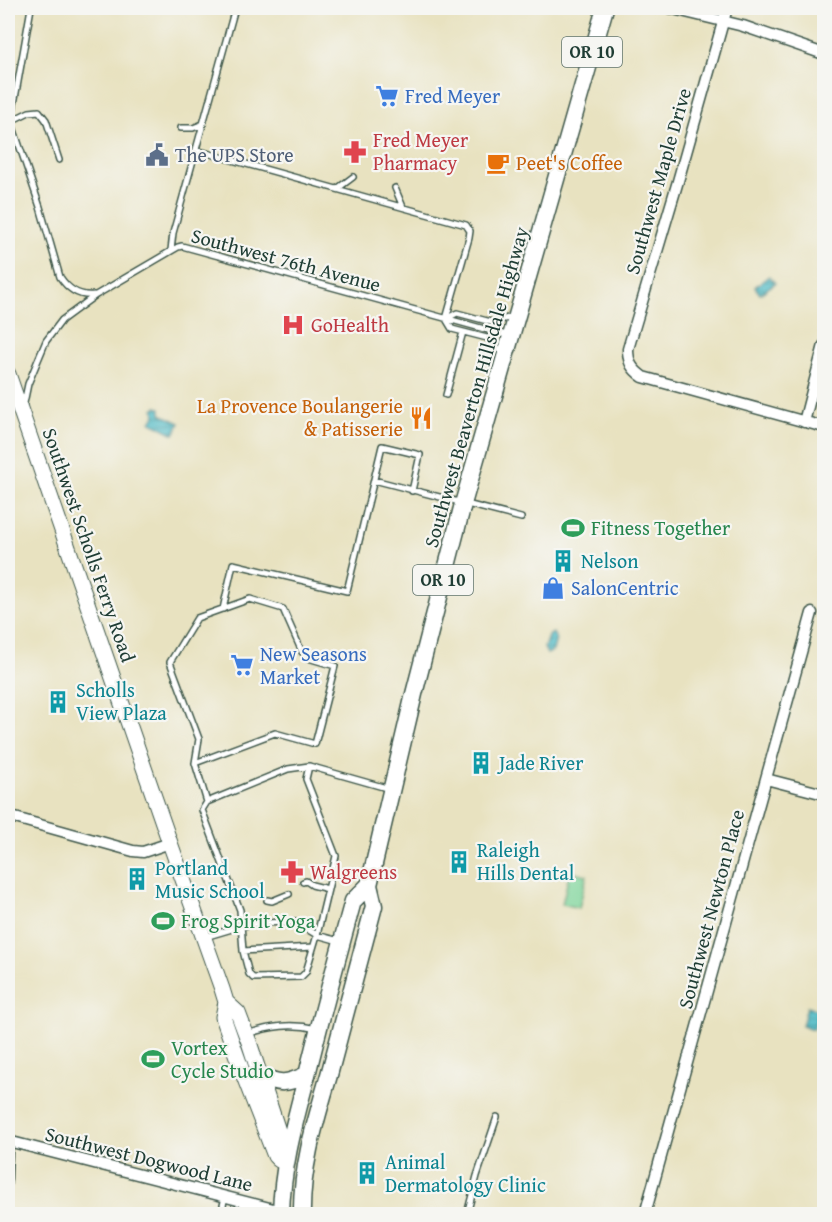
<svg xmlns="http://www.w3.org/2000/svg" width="832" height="1222" font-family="'Gentium Book Plus',serif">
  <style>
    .pitch { fill: #7cd499; stroke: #4e8866; stroke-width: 1.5 }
    .water { fill: url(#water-rules); stroke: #357b7c; stroke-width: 1.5 }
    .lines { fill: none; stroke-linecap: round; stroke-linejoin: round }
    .service-casing { stroke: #3d5649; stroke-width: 8 }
    .minor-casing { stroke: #3d5649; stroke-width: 13 }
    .secondary-casing { stroke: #3d5649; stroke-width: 17 }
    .primary-casing { stroke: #3d5649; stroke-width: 19 }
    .service { stroke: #fff; stroke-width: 5 }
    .minor { stroke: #fff; stroke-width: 10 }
    .secondary { stroke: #fff; stroke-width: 15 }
    .primary { stroke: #fff; stroke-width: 16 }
    .labels { text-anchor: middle; stroke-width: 4.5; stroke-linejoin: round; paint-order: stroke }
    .shield { fill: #f6f6f2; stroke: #60746d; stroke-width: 1.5 }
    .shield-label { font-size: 18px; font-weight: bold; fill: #1f3d34 }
    .shop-label { font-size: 20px; fill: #366cbe; stroke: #f6f6f2; text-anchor: start }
    .health-label { font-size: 20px; fill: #be3a42; stroke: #f6f6f2; text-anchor: start }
    .service-label { font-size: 20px; fill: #4e5e75; stroke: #f6f6f2; text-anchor: start }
    .food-label { font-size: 20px; fill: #c56008; stroke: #f6f6f2; text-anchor: start }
    .street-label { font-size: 20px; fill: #1f3d34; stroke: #f6f6f2 }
    .leisure-label { font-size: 20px; fill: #27864d; stroke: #f6f6f2; text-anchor: start }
    .culture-label { font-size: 20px; fill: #0d838f; stroke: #f6f6f2; text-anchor: start }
  </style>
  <defs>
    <pattern id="water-rules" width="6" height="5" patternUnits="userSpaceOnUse" patternTransform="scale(1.5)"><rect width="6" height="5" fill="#4bb9c4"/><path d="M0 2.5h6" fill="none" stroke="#3e98a0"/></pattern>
  </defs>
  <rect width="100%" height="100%" fill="#f6f6f2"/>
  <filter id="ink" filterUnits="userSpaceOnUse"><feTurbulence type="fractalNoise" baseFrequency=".0167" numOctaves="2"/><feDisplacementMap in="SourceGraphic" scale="12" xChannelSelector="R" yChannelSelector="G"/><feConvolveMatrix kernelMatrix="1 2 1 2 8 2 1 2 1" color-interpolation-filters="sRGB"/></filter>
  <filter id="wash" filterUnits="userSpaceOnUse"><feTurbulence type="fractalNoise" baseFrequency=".008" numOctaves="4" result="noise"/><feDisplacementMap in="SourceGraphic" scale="24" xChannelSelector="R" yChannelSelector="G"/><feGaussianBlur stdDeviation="1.35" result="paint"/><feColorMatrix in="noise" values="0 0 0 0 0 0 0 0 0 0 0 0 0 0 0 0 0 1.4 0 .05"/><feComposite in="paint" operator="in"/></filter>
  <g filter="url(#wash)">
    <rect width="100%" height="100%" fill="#e8e2c0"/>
    <path class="pitch" d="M570 871 587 875 579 908 562 904Z"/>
    <path class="water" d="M769 276 775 283 760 294 755 287Z
      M156 407 161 408V414L180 423 174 434 151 422 155 415 154 409Z
      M553 633 556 639 553 651 547 654 544 648 548 636Z
      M807 1007 819 1010 814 1029 802 1026Z"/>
  </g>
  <g filter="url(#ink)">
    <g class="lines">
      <g class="service-casing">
        <path id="service" d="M8 123 11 121 31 8
          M181 128H193L203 124
          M196 150 466 225 470 231 469 238 446 319
          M59 160 46 120 39 111 29 112 11 121 40 207 60 277C68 289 78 297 94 295
          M395 188 403 207
          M337 189 353 177
          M171 250 173 233 235 8
          M446 319 457 313 491 322 513 317
          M446 319 452 329 487 338 503 354
          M446 395 463 332
          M23 408 28 384 46 341 62 320 96 295 178 247 182 246 510 336
          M374 480 521 518
          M223 609 233 564 347 591 382 446 420 455 412 491
          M195 763 275 733 315 744 335 666 308 658 302 652 283 609 250 599 197 618 170 662 199 739 195 763 207 802
          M309 766 306 779 336 856 317 935 306 972 301 977 253 978 249 974 243 951 240 910 202 810 207 802 288 769 309 766 390 789
          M303 882 306 881 312 885 328 889
          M267 900 272 901 289 894
          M205 937 242 926 260 923 295 922 317 935 339 941
          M243 951 313 947
          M247 1034C271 1026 292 1023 317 1029
          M8 1188 10 1142
          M221 1214 225 1197
          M467 1214 477 1176 497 1117"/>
      </g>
      <g class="minor-casing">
        <path id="minor" d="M669 8 743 26 824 54
          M727 8 678 181 628 349C628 363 632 369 643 377L824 427
          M804 422 824 345
          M766 779 824 794
          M8 816 133 851 143 852 170 843
          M8 1141 281 1211
          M645 1214 812 613"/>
      </g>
      <g class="secondary-casing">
        <path id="secondary" d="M8 374 170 843 222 989 226 1002 238 1013 249 1042 280 1137 284 1164
          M226 1002 223 1017 242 1071 275 1156 279 1160"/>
      </g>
      <g class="primary-casing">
        <path id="primary" d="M260 1075C279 1085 287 1084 306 1075
          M281 1214C282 1166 295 1121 307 1075 321 1017 337 959 353 901L369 885
          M302 1214C301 1167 316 1120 329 1075 344 1019 359 962 374 906L369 885 414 694 463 504 605 8"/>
      </g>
      <use href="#service" class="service"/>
      <use href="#minor" class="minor"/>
      <use href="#secondary" class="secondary"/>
      <use href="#primary" class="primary"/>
    </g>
  </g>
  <defs>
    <g id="supermarket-bare" transform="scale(1.8)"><path d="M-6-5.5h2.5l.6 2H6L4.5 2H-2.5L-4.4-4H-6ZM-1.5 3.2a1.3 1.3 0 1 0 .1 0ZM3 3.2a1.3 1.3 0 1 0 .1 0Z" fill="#3f7fe0" stroke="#f6f6f2" stroke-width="2.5" paint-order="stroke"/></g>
    <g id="pharmacy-bare" transform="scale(1.8)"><path d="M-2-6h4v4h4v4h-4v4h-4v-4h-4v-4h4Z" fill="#e0444e" stroke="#f6f6f2" stroke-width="2.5" paint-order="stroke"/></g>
    <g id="civic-bare" transform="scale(1.8)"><path d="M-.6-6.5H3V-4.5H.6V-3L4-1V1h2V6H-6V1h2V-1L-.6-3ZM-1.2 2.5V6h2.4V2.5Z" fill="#5c6f8a" stroke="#f6f6f2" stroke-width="2.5" paint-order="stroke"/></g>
    <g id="cafe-bare" transform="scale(1.8)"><path d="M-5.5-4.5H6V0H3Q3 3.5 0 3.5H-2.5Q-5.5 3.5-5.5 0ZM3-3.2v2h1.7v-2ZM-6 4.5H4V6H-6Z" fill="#e8710a" stroke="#f6f6f2" stroke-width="2.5" paint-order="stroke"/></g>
    <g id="hospital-bare" transform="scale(1.8)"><path d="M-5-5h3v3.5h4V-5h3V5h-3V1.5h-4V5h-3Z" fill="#e0444e" stroke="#f6f6f2" stroke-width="2.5" paint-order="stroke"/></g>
    <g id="restaurant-bare" transform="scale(1.8)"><path d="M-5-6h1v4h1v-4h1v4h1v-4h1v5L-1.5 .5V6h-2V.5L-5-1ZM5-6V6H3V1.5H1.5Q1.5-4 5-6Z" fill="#e8710a" stroke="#f6f6f2" stroke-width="2.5" paint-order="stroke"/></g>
    <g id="stadium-bare" transform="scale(1.8)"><path d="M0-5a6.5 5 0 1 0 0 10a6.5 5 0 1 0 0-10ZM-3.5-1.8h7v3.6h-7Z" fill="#2e9e5b" stroke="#f6f6f2" stroke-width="2.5" paint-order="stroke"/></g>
    <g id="building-bare" transform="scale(1.8)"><path d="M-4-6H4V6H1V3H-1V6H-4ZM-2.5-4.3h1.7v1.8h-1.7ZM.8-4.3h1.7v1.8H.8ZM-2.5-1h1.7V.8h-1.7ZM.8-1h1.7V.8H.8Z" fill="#0f9aa8" stroke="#f6f6f2" stroke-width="2.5" paint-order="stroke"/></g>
    <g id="shop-bare" transform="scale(1.8)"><path d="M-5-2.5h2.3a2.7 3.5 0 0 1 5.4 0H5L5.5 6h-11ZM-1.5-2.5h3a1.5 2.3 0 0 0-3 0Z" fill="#3f7fe0" stroke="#f6f6f2" stroke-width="2.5" paint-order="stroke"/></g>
  </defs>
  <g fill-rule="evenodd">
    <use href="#supermarket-bare" x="387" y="96"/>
    <use href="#pharmacy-bare" x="355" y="152"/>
    <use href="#civic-bare" x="157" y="155"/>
    <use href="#cafe-bare" x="498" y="163"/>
    <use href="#hospital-bare" x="293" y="325"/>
    <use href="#restaurant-bare" x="421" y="418"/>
    <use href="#stadium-bare" x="573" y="528"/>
    <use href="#building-bare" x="563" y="561"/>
    <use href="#shop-bare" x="553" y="588"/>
    <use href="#supermarket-bare" x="242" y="665"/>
    <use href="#building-bare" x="58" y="702"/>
    <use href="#building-bare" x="481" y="763"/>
    <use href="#building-bare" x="459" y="862"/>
    <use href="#pharmacy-bare" x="292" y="872"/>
    <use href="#building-bare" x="137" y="879"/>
    <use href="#stadium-bare" x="163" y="921"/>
    <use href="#stadium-bare" x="153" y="1059"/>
    <use href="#building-bare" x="367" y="1173"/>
  </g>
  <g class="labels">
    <g class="shield">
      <rect x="562" y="37" width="60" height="30" rx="4.5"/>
      <rect x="413" y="565" width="60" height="30" rx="4.5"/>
    </g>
    <g class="shield-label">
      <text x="592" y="58">OR 10</text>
      <text x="443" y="586">OR 10</text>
    </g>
    <g class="shop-label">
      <text x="405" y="103">Fred Meyer</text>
      <text x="571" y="595">SalonCentric</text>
      <text x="260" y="661">New Seasons<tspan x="260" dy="23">Market</tspan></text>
    </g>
    <g class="health-label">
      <text x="373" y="147">Fred Meyer<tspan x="373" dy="23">Pharmacy</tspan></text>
      <text x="311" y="332">GoHealth</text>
      <text x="310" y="879">Walgreens</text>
    </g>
    <g class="service-label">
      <text x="175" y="162">The UPS Store</text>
    </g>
    <g class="food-label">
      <text x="516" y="170">Peet's Coffee</text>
      <text x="403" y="413" text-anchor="end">La Provence Boulangerie<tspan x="403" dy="23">&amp; Patisserie</tspan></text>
    </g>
    <g class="street-label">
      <text transform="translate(658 181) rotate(-74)" y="7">Southwest Maple Drive</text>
      <text transform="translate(286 260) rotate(15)" y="7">Southwest 76th Avenue</text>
      <text transform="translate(476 387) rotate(-74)" y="7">Southwest Beaverton Hillsdale Highway</text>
      <text transform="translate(89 545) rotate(71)" y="7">Southwest Scholls Ferry Road</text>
      <text transform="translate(711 909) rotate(-75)" y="7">Southwest Newton Place</text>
      <text transform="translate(149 1159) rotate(14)" y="7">Southwest Dogwood Lane</text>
    </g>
    <g class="leisure-label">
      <text x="591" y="535">Fitness Together</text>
      <text x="181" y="928">Frog Spirit Yoga</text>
      <text x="171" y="1055">Vortex<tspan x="171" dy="23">Cycle Studio</tspan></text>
    </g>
    <g class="culture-label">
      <text x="581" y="568">Nelson</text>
      <text x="76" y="697">Scholls<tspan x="76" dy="23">View Plaza</tspan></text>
      <text x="499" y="770">Jade River</text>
      <text x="477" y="857">Raleigh<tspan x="477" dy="23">Hills Dental</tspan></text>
      <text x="155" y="875">Portland<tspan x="155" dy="23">Music School</tspan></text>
      <text x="385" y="1169">Animal<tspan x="385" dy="23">Dermatology Clinic</tspan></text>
    </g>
  </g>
  <rect width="832" height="1222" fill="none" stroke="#f6f6f2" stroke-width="30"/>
</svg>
